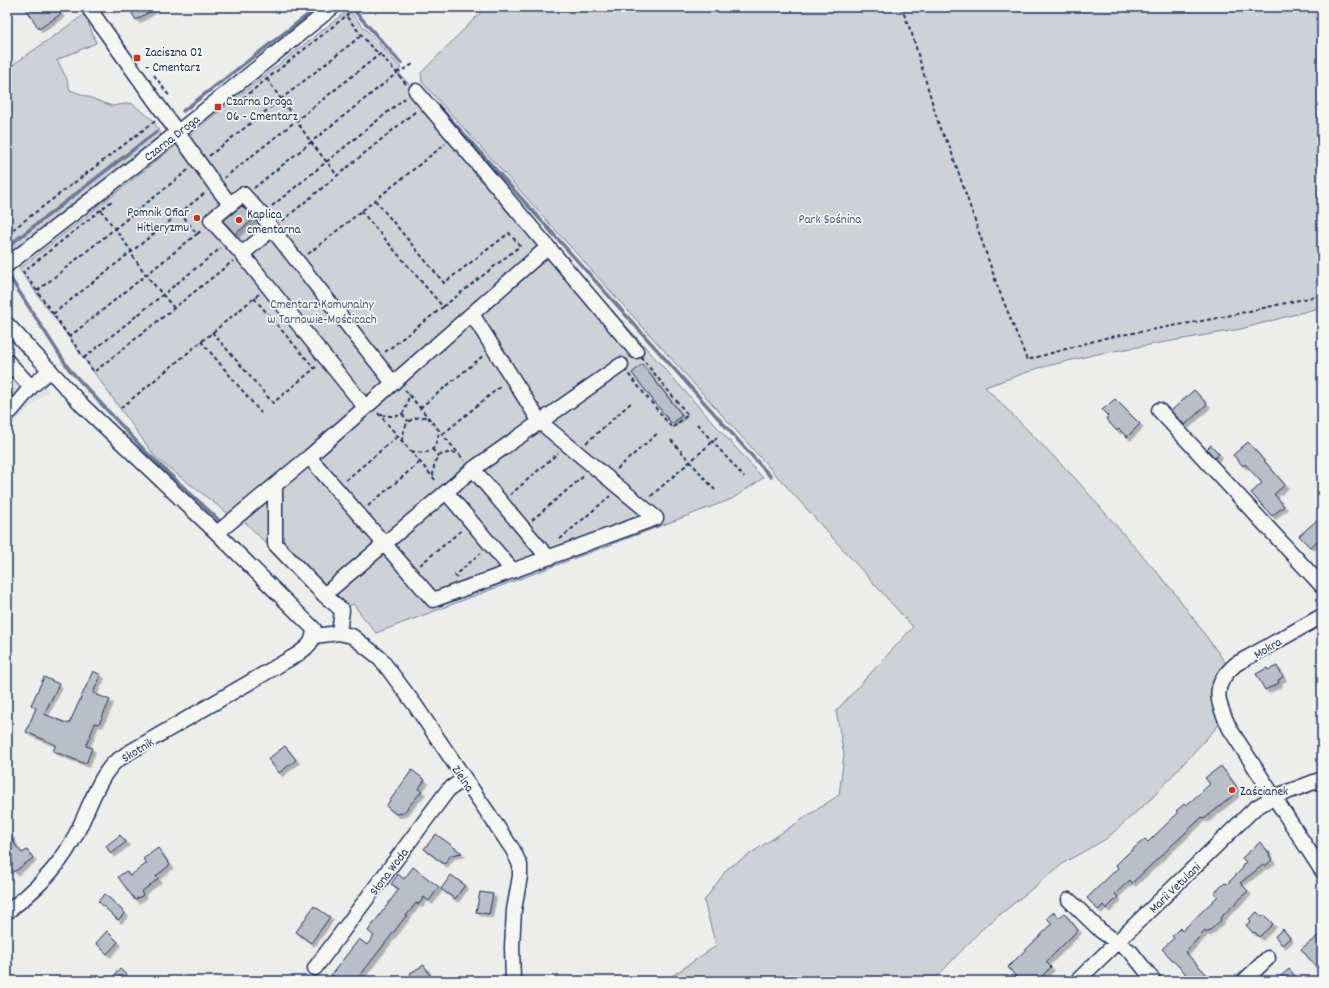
<svg xmlns="http://www.w3.org/2000/svg" width="1329" height="988" font-family="Dekko,sans-serif">
  <style>
    .built { fill: #dde0e1 }
    .green { fill: #ced2d7; stroke: #74809a }
    .lines { fill: none; stroke-linecap: round; stroke-linejoin: round }
    .stream { stroke: #6e7a96; stroke-width: 3.5 }
    .building { fill: #b9bfc8; stroke: #1b2f5e; filter: url(#shadow) }
    .minor-casing { stroke: #1b2f5e; stroke-width: 17 }
    .path { stroke: #1b2f5e; stroke-width: 2; stroke-dasharray: 4 3; stroke-linecap: butt }
    .minor { stroke: #f6f6f2; stroke-width: 14 }
    .poi-dot { fill: #c8321e; stroke: #f6f6f2; stroke-width: 1.5 }
    .labels { text-anchor: middle; stroke-width: 3.5; stroke-linejoin: round; paint-order: stroke }
    .poi-label { font-size: 13px; fill: #1b2f5e; stroke: #f6f6f2; text-anchor: start }
    .street-label { font-size: 13px; fill: #1b2f5e; stroke: #f6f6f2 }
    .park-label { font-size: 13px; fill: #48587c; stroke: #f6f6f2 }
  </style>
  <defs>
    <filter id="shadow"><feDropShadow dx="3.5" dy="3.5" stdDeviation="0" flood-color="#0004"/></filter>
  </defs>
  <rect width="100%" height="100%" fill="#edeeec"/>
  <filter id="ink" filterUnits="userSpaceOnUse"><feTurbulence type="fractalNoise" baseFrequency=".025" numOctaves="2"/><feDisplacementMap in="SourceGraphic" scale="8" xChannelSelector="R" yChannelSelector="G"/><feConvolveMatrix kernelMatrix="1 2 1 2 8 2 1 2 1" color-interpolation-filters="sRGB"/></filter>
  <g filter="url(#ink)">
    <path class="built" d="M7 349 48 391 7 429Z"/>
    <path class="green" d="M486 7H1322V307L1241 329 1097 354 1039 368 985 387 1074 477 1174 592 1230 669 1225 674V718L1152 798 1106 839 1065 862 981 930 933 981H666L669 978 716 946 704 901 727 869 839 795 844 755 836 711 913 627 422 82 421 73Z
      M348 10 401 68 397 71 763 478 732 499 376 633 353 604 336 614 234 511 230 515 156 458 19 269Z
      M85 14 96 43 57 60 67 79 70 90 112 106 131 103 153 120 162 137 53 222 7 255V69Z"/>
    <g class="lines">
      <path class="stream" d="M352 8 401 63
        M436 103 771 477
        M183 111 318 7
        M7 247 156 132
        M9 276 69 369 147 453 223 524"/>
    </g>
    <path class="building" d="M25 7H56L61 14 39 29Z
      M128 7H157L136 20Z
      M242 206 254 219 235 234 223 221Z
      M642 364 682 415 673 423H671L632 373Z
      M1194 390 1207 404 1185 425 1171 411Z
      M1115 399 1140 424 1127 437 1119 429 1117 431 1106 419 1108 416 1102 410Z
      M1248 442 1285 485 1274 494 1284 506 1272 516 1251 493 1262 483 1245 464 1243 466 1233 455Z
      M1211 445 1219 454 1215 458 1207 449Z
      M1317 520 1322 525V548L1316 542 1310 547 1299 536Z
      M1277 666 1283 677 1278 680 1279 683 1265 690 1256 674 1267 668 1268 670Z
      M93 671 101 675 93 693 110 700 99 724 95 723 86 746 92 748 86 764 53 751 56 745 26 732 36 708 31 705 44 677 59 684 44 714 69 724Z
      M285 746 296 760 279 773 268 759Z
      M1221 766 1236 786 1235 794 1204 819 1202 817 1132 883 1130 880 1115 894 1118 897 1106 909 1103 905 1098 910 1087 898 1118 868 1116 865 1125 856 1145 839 1148 842 1178 813 1176 811 1184 804 1185 805 1189 803 1210 784 1205 778Z
      M412 770 425 780 418 789 422 791 403 813 396 814 386 806Z
      M7 828 16 846 22 853 27 850 33 858 14 872 7 863Z
      M436 834 451 845 462 853 451 855 444 864 424 849Z
      M120 835 126 842 111 854 106 846Z
      M1260 842 1270 854 1269 855 1272 860 1265 866 1263 865 1240 883 1248 891 1220 918 1221 920 1207 933 1205 931 1185 952 1213 981H1190L1184 975 1186 974 1162 949 1174 938 1172 936 1180 928 1182 931 1218 896 1214 893 1225 883 1227 884 1243 868 1242 866 1246 862 1242 858Z
      M158 848 170 865 156 876 158 879 141 892 143 895 135 900 118 877 126 871 130 876 147 863 143 859Z
      M413 867 439 887 429 901 424 897 419 904 416 903 356 981H339L331 975 359 939 367 945 374 936 368 931 399 889 391 884 398 874 404 879Z
      M451 875 465 885 455 899 441 889Z
      M480 892 493 894 489 914 476 912Z
      M105 894 125 913 118 920 98 901Z
      M314 906 330 917 311 943 296 932Z
      M1054 912 1059 918 1064 913 1078 930 1046 962 1051 967 1037 981H1019L1008 967 1052 924 1047 918Z
      M1257 912 1262 917 1264 915 1273 924 1259 937 1255 932 1253 933 1246 925 1251 921 1249 919Z
      M1283 929 1290 938 1282 945 1275 936Z
      M107 931 118 942 107 954 96 943Z
      M1322 933V974L1301 949Z
      M424 965 433 981H414L410 973Z
      M120 969 133 981H109Z
      M1289 969 1299 981H1275Z"/>
    <g class="lines">
      <g class="minor-casing">
        <path id="minor" d="M88 7 215 185 230 204
          M416 91 636 351
          M272 229 393 383
          M242 254 211 220 243 194 262 215 272 229 242 254 365 407
          M7 265 178 132 333 7
          M7 324 83 406 217 533 314 629C313 643 309 646 298 654L128 753C123 757 117 760 113 764 97 780 85 819 73 840 57 870 33 892 7 912
          M7 361 31 387 11 411
          M31 387 50 370
          M1159 410 1322 586
          M309 457 433 600 656 518 540 422 472 314
          M473 469 446 492 513 571
          M275 485V544L324 595 342 610 339 633
          M217 533 309 457 548 247
          M551 557 544 553 473 469 621 365
          M324 595 446 492
          M1322 616 1236 664C1210 686 1217 701 1230 729L1322 871
          M314 636 339 633 352 636 380 658 415 705 513 850 520 865V876L514 910 512 947 513 981
          M1069 900 1101 931 1131 952 1154 981
          M315 968 448 790 464 779
          M1077 981 1255 808 1274 797 1322 779
          M1244 981 1268 958"/>
      </g>
      <path class="path" d="M901 7 912 34 940 129 949 145 997 285 1027 360 1105 338 1218 318 1322 295
        M345 8 349 13 346 16
        M154 75 170 97
        M267 79 311 142 337 175
        M406 84 397 73 415 63
        M209 156 362 35
        M188 170 37 291 94 372 233 261
        M224 178 380 54 372 48 346 16 238 102
        M254 188 397 73 380 54
        M375 200 444 283 509 233 520 246 443 307
        M272 206 405 98
        M101 210 132 252V255L146 275 174 308
        M361 211 443 307 385 352
        M180 212 197 234 202 230
        M282 221 416 111
        M7 234 155 121
        M308 254 445 144
        M37 291 23 272 113 200
        M254 298 315 369
        M53 314 205 193
        M212 332 273 403 316 367
        M69 337 197 234
        M201 341 261 413
        M636 351 688 415 672 428 621 365Z
        M84 358 221 248
        M405 390 464 460
        M121 408 259 294
        M420 408 484 355
        M378 413 437 482
        M402 414 408 421
        M381 415C403 418 405 416 409 394
        M697 424 744 477
        M443 434 502 385
        M671 440 715 490
        M402 441C405 423 407 417 427 417
        M586 443 633 401
        M432 449 439 457
        M411 451C431 456 437 449 439 430
        M617 469 659 432
        M433 476C434 455 439 452 459 453
        M346 480 398 436
        M510 495 558 453
        M651 496 718 437
        M368 506 420 462
        M532 520 585 475
        M560 539 610 496
        M420 565 463 529
        M457 578 455 575 481 553"/>
      <use href="#minor" class="minor"/>
    </g>
  </g>
  <g class="poi-dot">
    <rect x="133" y="54" width="8" height="8" rx="2"/>
    <rect x="214" y="103" width="8" height="8" rx="2"/>
    <circle cx="197" cy="218" r="4"/>
    <circle cx="239" cy="220" r="4"/>
    <circle cx="1232" cy="790" r="4"/>
  </g>
  <g class="labels">
    <g class="poi-label">
      <text x="145" y="56">Zaciszna 02<tspan x="145" dy="15">- Cmentarz</tspan></text>
      <text x="226" y="105">Czarna Droga<tspan x="226" dy="15">06 - Cmentarz</tspan></text>
      <text x="189" y="216" text-anchor="end">Pomnik Ofiar<tspan x="189" dy="15">Hitleryzmu</tspan></text>
      <text x="247" y="218">Kaplica<tspan x="247" dy="15">cmentarna</tspan></text>
      <text x="1240" y="795">Zaścianek</text>
    </g>
    <g class="street-label">
      <text transform="translate(171 137) rotate(-38)" y="5">Czarna Droga</text>
      <text transform="translate(1267 647) rotate(-30)" y="5">Mokra</text>
      <text transform="translate(137 749) rotate(-32)" y="5">Skotnik</text>
      <text transform="translate(464 778) rotate(56)" y="5">Zielna</text>
      <text transform="translate(388 871) rotate(-53)" y="5">Słona Woda</text>
      <text transform="translate(1174 887) rotate(-44)" y="5">Marii Vetulani</text>
    </g>
    <g class="park-label">
      <text x="830" y="223">Park Sośnina</text>
      <text x="322" y="308">Cmentarz Komunalny<tspan x="322" dy="15">w Tarnowie-Mościcach</tspan></text>
    </g>
  </g>
  <rect width="1329" height="988" fill="none" stroke="#f6f6f2" stroke-width="24"/>
  <rect x="12" y="12" width="1305" height="964" fill="none" stroke="#1b2f5e" stroke-width="1.5" filter="url(#ink)"/>
</svg>
